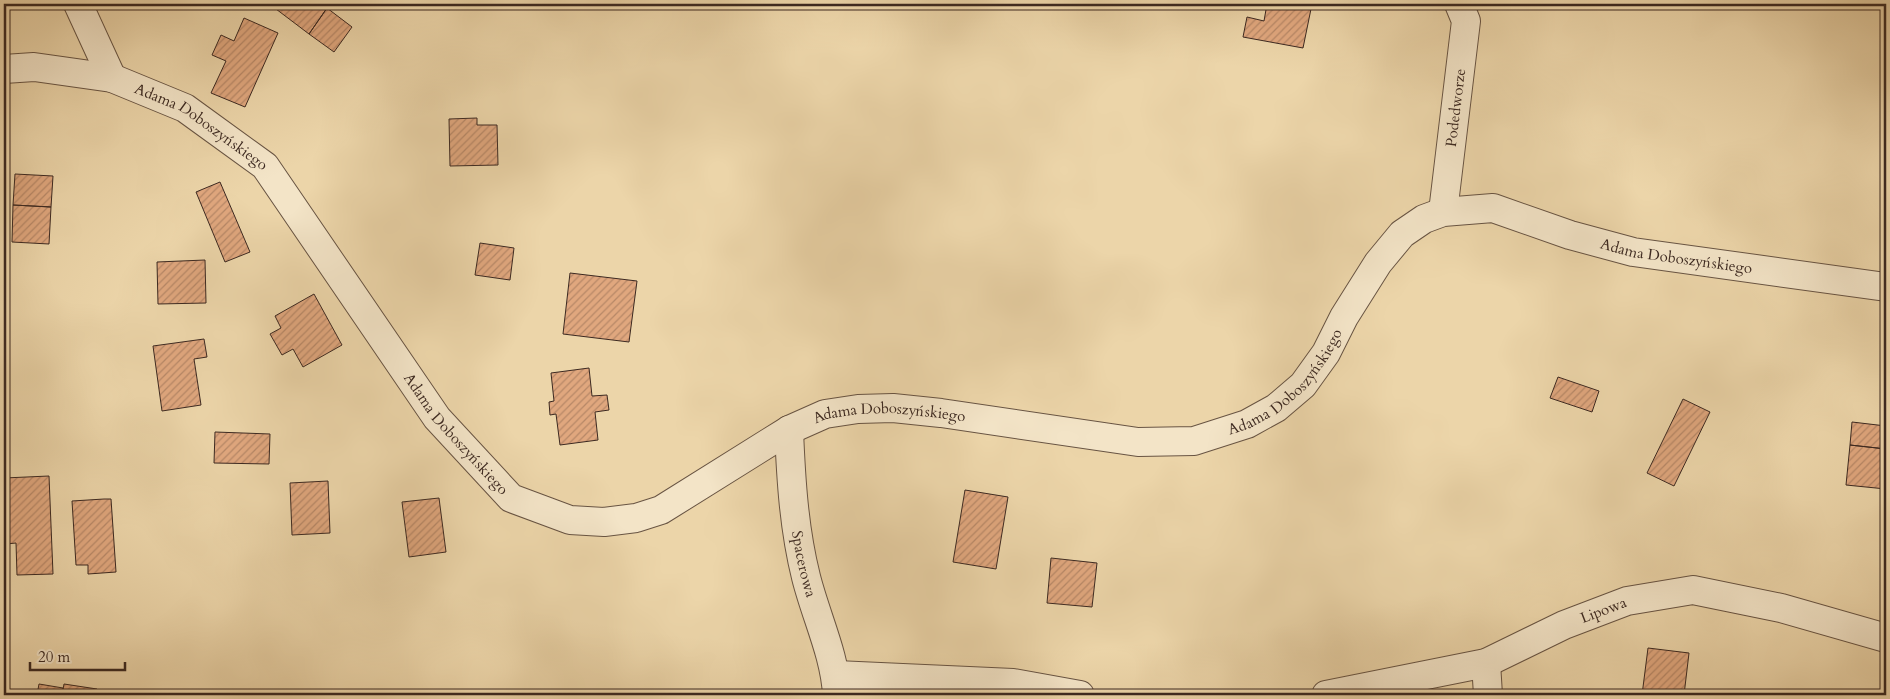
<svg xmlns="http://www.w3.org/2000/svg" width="1890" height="699" font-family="Cardo,serif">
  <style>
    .building { fill: url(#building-hatch); stroke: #3c2921 }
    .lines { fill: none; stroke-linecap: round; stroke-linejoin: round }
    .minor-casing { stroke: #685443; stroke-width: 30 }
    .tertiary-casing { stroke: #685443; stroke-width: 30 }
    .minor { stroke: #f3e4c7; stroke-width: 28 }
    .tertiary { stroke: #f3e4c7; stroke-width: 28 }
    .labels { text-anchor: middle; stroke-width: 5; stroke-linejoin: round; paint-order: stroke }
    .street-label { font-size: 15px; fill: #3c2921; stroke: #f3e4c7 }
  </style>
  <defs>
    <pattern id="building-hatch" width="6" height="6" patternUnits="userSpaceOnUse" patternTransform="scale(1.25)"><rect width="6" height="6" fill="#e0a77e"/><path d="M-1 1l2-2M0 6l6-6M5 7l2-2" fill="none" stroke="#b78867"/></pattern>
  </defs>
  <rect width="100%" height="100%" fill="#ecd5a9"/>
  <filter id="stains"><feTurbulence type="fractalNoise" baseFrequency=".004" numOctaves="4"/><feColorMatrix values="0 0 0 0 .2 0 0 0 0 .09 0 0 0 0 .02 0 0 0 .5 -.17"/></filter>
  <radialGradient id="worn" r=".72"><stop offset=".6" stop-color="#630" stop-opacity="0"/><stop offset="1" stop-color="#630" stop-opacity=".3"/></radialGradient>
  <path class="building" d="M269 4H280L276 9Z
    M280 4H321L327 8 309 34 276 9Z
    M1267 4H1312L1303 48 1243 37 1247 17 1264 21Z
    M327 8 352 27 334 52 309 34Z
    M244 18 278 33 245 107 211 93 226 61 212 55 221 35 234 41Z
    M477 118V125H497L498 165 450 166 449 119Z
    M15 174 53 176 51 207 13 205Z
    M220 182 250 252 225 262 196 192Z
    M13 205 51 207 49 244 12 242Z
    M480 243 514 248 510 280 475 275Z
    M205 260 206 303 158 304 157 262Z
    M570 273 637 281 629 342 563 334Z
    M314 294 342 345 303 367 293 349 282 355 270 334 281 328 275 316Z
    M204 339 207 357 194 359 201 405 162 411 153 346Z
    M589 368 592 396 607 395 609 410 595 412 598 440 560 445 556 414 550 415 549 402 554 401 551 373Z
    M1558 377 1599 391 1592 412 1550 398Z
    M1683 399 1710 412 1674 486 1647 473Z
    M1852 422 1886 426V449L1850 445Z
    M215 432 270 434 269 464 214 463Z
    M1850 445 1886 449V489L1846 485Z
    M49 476 53 574 17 575 16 543 6 544 4 478Z
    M328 481 330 533 292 535 290 483Z
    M965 490 1008 497 996 569 953 562Z
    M439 498 446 552 409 557 402 502Z
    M104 499H111L116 572 88 574V565H76L72 501Z
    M1051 558 1097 563 1092 607 1047 603Z
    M1648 648 1689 653 1684 695H1642Z
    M39 684 63 688 62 695H37Z
    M64 684 97 689 96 695H62Z"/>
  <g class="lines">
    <g class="minor-casing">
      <g id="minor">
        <path d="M78 4 112 78"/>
        <path id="s1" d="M1443 212 1466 21 1459 4"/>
        <path id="s2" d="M789 430C791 480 794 529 806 577 816 617 835 655 837 695"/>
        <path d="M1486 663 1488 695"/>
        <path d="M836 675 1013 683 1080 695"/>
        <path id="s3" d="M1326 695 1486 663 1564 625 1627 601 1693 590 1781 608 1886 638"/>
      </g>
    </g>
    <g class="tertiary-casing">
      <g id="tertiary">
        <path id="s4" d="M4 69 34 67 112 78 185 108 265 166 437 418 511 498 570 520 604 522 636 518 661 510 789 430 825 414 858 409 893 408 941 413 1138 442 1194 441 1247 424 1276 408 1303 385 1326 353 1344 317 1378 263 1402 234 1424 219 1443 212 1493 208 1570 235 1633 252 1886 287"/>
      </g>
    </g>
    <use href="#minor" class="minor"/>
    <use href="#tertiary" class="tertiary"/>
  </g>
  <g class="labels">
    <g class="street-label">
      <text dy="5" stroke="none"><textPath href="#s1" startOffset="105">Podedworze</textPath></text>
      <text dy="5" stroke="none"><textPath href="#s4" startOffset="211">Adama Doboszyńskiego</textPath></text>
      <text dy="5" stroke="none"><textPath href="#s4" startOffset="2011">Adama Doboszyńskiego</textPath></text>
      <text dy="5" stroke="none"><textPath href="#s4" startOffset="1531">Adama Doboszyńskiego</textPath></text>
      <text dy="5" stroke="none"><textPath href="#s4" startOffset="1111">Adama Doboszyńskiego</textPath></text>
      <text dy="5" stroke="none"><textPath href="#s4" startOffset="616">Adama Doboszyńskiego</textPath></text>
      <text dy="5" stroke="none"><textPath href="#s2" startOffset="135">Spacerowa</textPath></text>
      <text dy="5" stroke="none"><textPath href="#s3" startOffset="292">Lipowa</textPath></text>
    </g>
  </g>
  <rect width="1890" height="699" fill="none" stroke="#ecd5a9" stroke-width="20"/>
  <rect x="5" y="5" width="1880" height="689" fill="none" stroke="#3c2921" stroke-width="2.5"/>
  <rect x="10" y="10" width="1870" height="679" fill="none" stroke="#3c2921"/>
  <path d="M30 662v8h95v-8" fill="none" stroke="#3c2921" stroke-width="2.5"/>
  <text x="38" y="662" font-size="15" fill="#3c2921" stroke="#f3e4c7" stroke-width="4" paint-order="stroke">20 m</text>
  <rect width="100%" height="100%" filter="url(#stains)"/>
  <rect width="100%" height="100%" fill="url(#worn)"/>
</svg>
